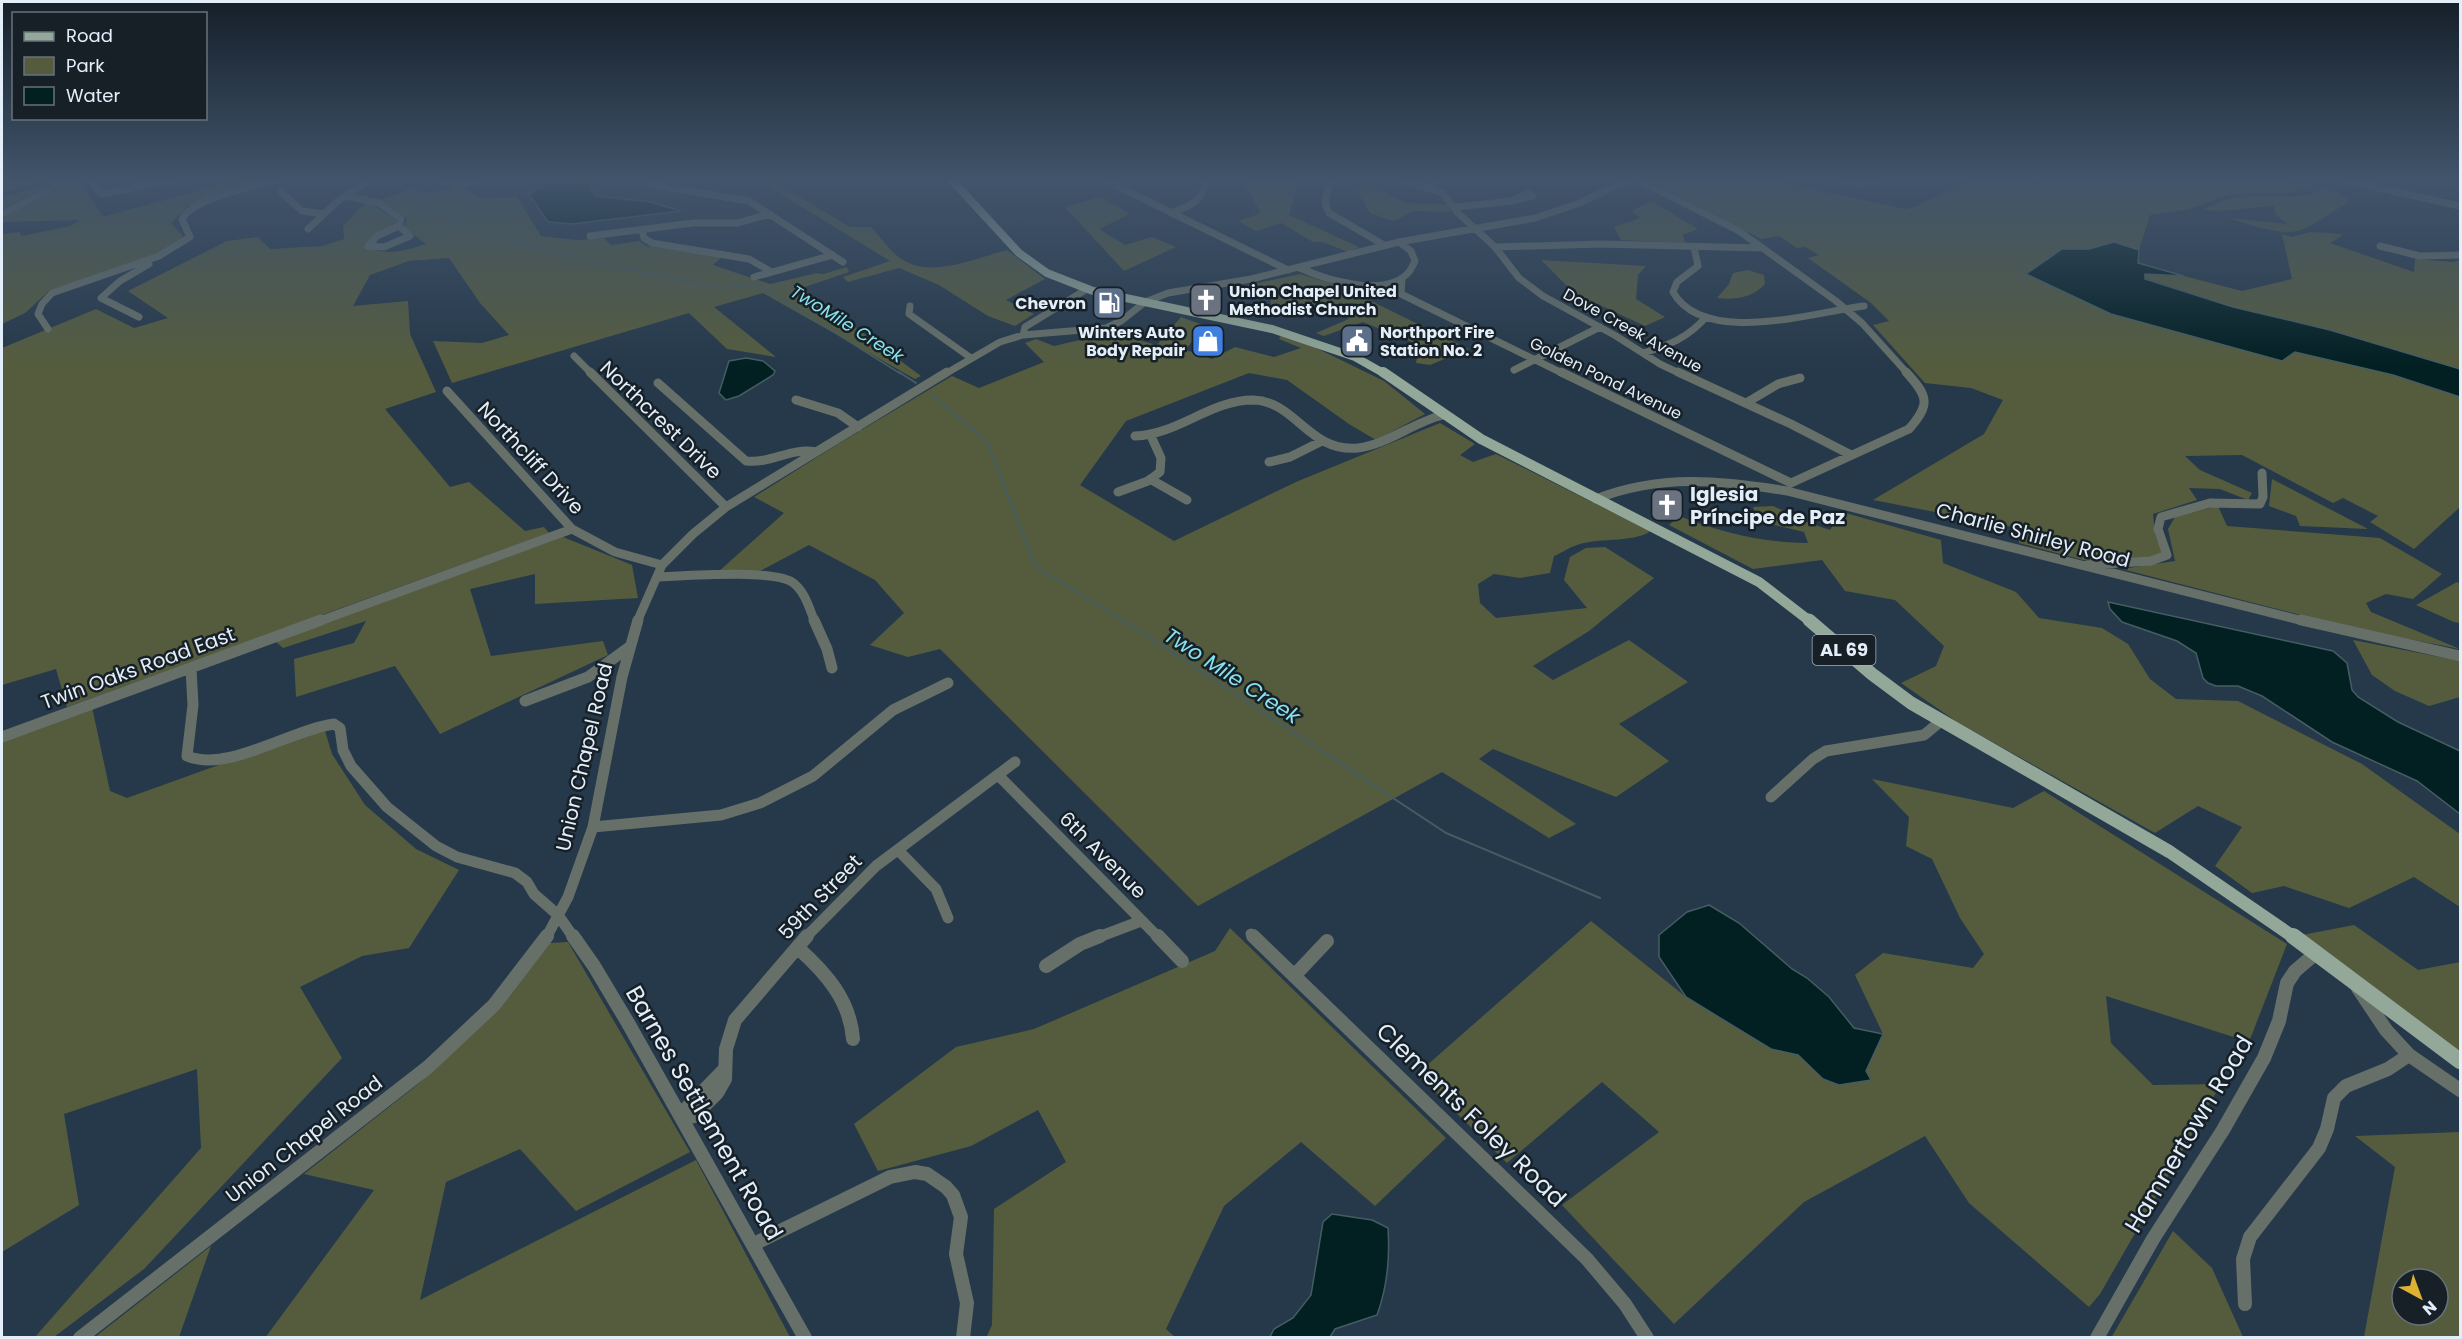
<svg xmlns="http://www.w3.org/2000/svg" width="2462" height="1339" font-family="Poppins,sans-serif">
  <style>
    .green { fill: #555c3e; fill-rule: evenodd }
    .water { fill: #021f22; stroke: #455d62; stroke-width: 1.5 }
    .lines { fill: none; stroke-linecap: round; stroke-linejoin: round }
    .stream-far1 { stroke: #455d62; stroke-width: 1.5 }
    .stream { stroke: #455d62; stroke-width: 2 }
    .minor-far3 { stroke: #667069; stroke-width: 7 }
    .minor-far2 { stroke: #667069; stroke-width: 9 }
    .minor-far1 { stroke: #667069; stroke-width: 11 }
    .minor { stroke: #667069; stroke-width: 14 }
    .major-far3 { stroke: #93a899; stroke-width: 8 }
    .major-far2 { stroke: #93a899; stroke-width: 10 }
    .major-far1 { stroke: #93a899; stroke-width: 13 }
    .major { stroke: #93a899; stroke-width: 16 }
    .labels { text-anchor: middle; stroke-width: 5; stroke-linejoin: round; paint-order: stroke }
    .far-poi-label { font-size: 16px; font-weight: bold; fill: #e2eef9; stroke: #172027; text-anchor: start }
    .far-street-label { font-size: 16px; fill: #e2eef9; stroke: #172027 }
    .far-water-label { font-size: 18px; font-style: italic; fill: #87e3ee; stroke: #172027 }
    .shield { fill: #172027; stroke: #a5b0ba; stroke-width: 1.5 }
    .shield-label { font-size: 18px; font-weight: bold; fill: #e2eef9 }
    .street-label { font-size: 20px; fill: #e2eef9; stroke: #172027 }
    .poi-label { font-size: 20px; font-weight: bold; fill: #e2eef9; stroke: #172027; text-anchor: start }
    .water-label { font-size: 21px; font-style: italic; fill: #87e3ee; stroke: #172027 }
    .near-street-label { font-size: 24px; fill: #e2eef9; stroke: #172027 }
  </style>
  <rect width="100%" height="100%" fill="#26394a"/>
  <path class="green" d="M2 178H56L2 192Z
    M66 178H78L103 217 245 178H275L236 189 187 207 171 223 183 236 177 244 156 256 50 290 25 313 2 324V234L20 232 21 236 70 226 80 220 2 222V219Z
    M1241 178H1300L1289 215 1359 247 1348 252 1323 242H1313L1281 223 1256 231 1238 221 1261 213Z
    M1645 178H1791L1783 183 1906 209 1917 206 1960 184 1962 178H2252L2306 181 2315 184 2305 190 2290 193 2227 195 2189 209 2150 215 2139 250 2114 242 2089 249H2062L2026 274 2111 314 2282 360 2295 352 2393 375 2460 397V507L2414 549 2370 522 2378 516 2343 498 2333 503 2242 455 2185 456 2200 470 2252 493 2248 500 2220 489 2189 488 2197 500 2153 514 2155 535 2163 554 2157 558 2087 561 2019 543 2018 528 1873 500 1984 434 2003 400 1971 388 1925 383 1873 325 1889 321 1871 303 1808 258 1819 255 1805 247 1797 248 1779 236 1761 239Z
    M769 179 850 227H871C881 237 891 253 903 260 933 278 976 258 1007 250L1045 279 1006 300 1034 314 1015 326 988 316 939 285 899 268 848 282 843 277 890 261 761 182Z
    M1365 182 1406 203 1446 204 1451 212 1415 211 1393 221 1370 213 1358 193Z
    M52 184 2 209V197Z
    M2324 187 2349 198 2347 203C2334 211 2320 221 2306 228 2284 239 2250 224 2228 218L2288 224 2276 215 2274 206C2255 206 2219 214 2204 209 2216 204 2227 199 2240 197 2266 193 2302 204 2324 187Z
    M413 188 420 193 461 188 480 198 517 197 541 236 578 240 604 238 611 245 639 241 646 246 722 257 713 265 770 284 817 273 823 274 847 267 849 272 802 288 921 376 915 379 763 293 714 307 776 357 727 349 689 313 452 383 433 341 482 343 509 335 480 303 449 258 409 261 370 275 353 306 408 301 410 334 436 392 385 409 450 487 469 482 525 531 544 527 549 533 67 707 56 669 2 685V348L96 309 134 328 168 318 128 291 227 241 258 237 270 249 322 246 344 239 343 226 362 206 370 203 397 221 395 225 378 232 364 245C385 257 404 251 426 244L404 227 407 219 381 200Z
    M1100 197 1130 214 1099 229 1125 245 1152 237 1176 247 1124 271 1065 207Z
    M1651 201 1698 229 1683 235 1685 243 1621 240 1614 227 1640 218 1632 211Z
    M2310 232C2322 233 2332 232 2343 235L2330 243 2414 272 2415 259 2453 262 2460 260V369L2330 330 2233 307 2145 278 2144 274 2184 276 2242 291 2292 279 2282 234 2292 237Z
    M1541 260 1646 266 1638 275 1636 299 1665 317 1645 326 1574 293Z
    M1748 270 1764 275 1765 284C1752 298 1735 300 1717 298L1729 284 1733 273Z
    M1300 274 1346 288 1343 294 1369 300 1469 349 1430 365 1416 363 1419 345 1363 322 1324 336 1316 333 1349 319 1321 304 1272 313 1270 297 1240 287Z
    M1181 317 1203 325 1186 350 1212 359 1235 347 1274 357 1301 348 1279 339 1281 335 1308 344 1384 381 1425 414 1376 440 1349 424 1287 380 1249 373 1126 421 1080 485 1174 541 1296 482 1440 423 1475 444 1460 455 1473 462 1496 454 1650 531C1638 542 1599 538 1580 544 1572 546 1563 552 1554 556L1550 573 1520 578 1494 574 1478 584 1480 603 1496 618 1587 608 1564 580 1570 557 1586 548 1605 547 1654 578 1589 631 1533 666 1553 680 1629 640 1688 682 1619 724 1669 761 1616 797 1493 749 1479 759 1576 824 1549 838 1442 772 1198 906 940 649 908 657 870 645 904 613 875 580 809 545 760 571 718 572 784 513 754 497 838 444 952 376 979 388 1044 362 1025 343 1036 339 1054 346 1110 333 1157 345Z
    M2272 479 2368 529 2300 526 2296 516 2269 506Z
    M1773 506 1809 523 1830 530 1842 512 1941 540 1943 563 2016 592 2039 618 2102 628 2128 644 2150 679 2176 699 2238 701 2362 764 2460 834V907L2414 877 2349 908 2284 886 2252 893 2215 866 2242 827 2198 806 2155 833 1957 722 1901 683 1936 666 1944 646 1895 600 1845 591 1822 560 1753 569 1669 525 1679 516C1723 533 1760 542 1808 543L1804 532 1758 521 1753 507Z
    M2218 506 2227 526 2380 538 2442 574 2413 599 2386 594 2366 603 2371 612 2460 649 2347 627 2122 569 2175 561 2168 529 2175 517Z
    M563 537 632 565 638 598 535 604V574L470 589 491 656 603 641 608 655 440 734 395 666 296 697 294 659 354 643 366 621 283 648 275 641Z
    M2457 582 2460 584V623L2454 622 2416 605Z
    M2353 640 2460 661V697L2429 706 2395 691 2372 675Z
    M92 707 110 791 127 798 313 731H325L332 754 365 805 416 849 459 870 409 948 362 956 300 987 342 1058 144 1269 54 1337H35L201 1148 197 1069 64 1114 79 1205 2 1252V740Z
    M1872 779 2013 808 2044 791 2287 944 2249 1042 2106 996 2111 1043 2153 1085 2221 1084 2100 1294 2089 1307 1969 1203 1925 1136 1804 1202 1674 1324 1562 1205 1659 1132 1602 1082 1507 1163 1417 1074 1591 921 1686 997 1771 1049 1798 1055 1824 1079 1870 1080 1866 1071 1883 1034 1855 975 1883 953 1973 968 1984 954 1960 918 1932 859 1906 846 1909 817Z
    M2354 925 2418 970 2460 962V1052L2302 935Z
    M1230 928 1446 1138 1375 1206 1301 1142 1224 1206 1166 1329 1175 1337 986 1338 992 1325 994 1209 1066 1162 1038 1110 971 1146 878 1171 854 1124 956 1047 1034 1029 1215 951Z
    M568 942 690 1152 576 1211 520 1149 446 1182 420 1300 696 1160 790 1337 265 1338 374 1190 304 1174 417 1085 491 1016 550 943Z
    M2460 1132V1337H2364L2395 1167 2355 1136ZM2402 1279H2438V1315H2402Z
    M2173 1231 2212 1268 2243 1337 2111 1338Z
    M211 1246 179 1337H95Z"/>
  <path class="water" d="M556 178 595 180 591 187 596 196 650 202 681 211 572 224 548 222 529 194Z
    M2114 242 2139 250 2138 263 2184 276 2145 274V279L2233 307 2330 330 2460 369V397L2393 375 2295 352 2282 361 2111 314 2026 274 2062 249H2089Z
    M746 358 763 361 775 371 773 375 739 396 726 400 719 393 729 361Z
    M2108 602 2333 651 2347 663 2352 690 2358 697 2398 722 2460 751V814L2417 781 2332 742 2262 696 2238 686H2216L2208 683 2203 678 2196 653 2177 641 2122 622 2110 609Z
    M1709 905 1739 923 1792 969 1807 978 1829 997 1854 1028 1883 1034 1866 1071 1871 1080 1839 1085 1823 1079 1798 1055 1771 1049 1686 997 1659 957V935L1687 912Z
    M1332 1214 1372 1220 1388 1228C1390 1258 1387 1288 1377 1315L1335 1329 1330 1337H1270L1274 1329 1293 1318 1311 1295 1323 1222Z"/>
  <g class="lines">
    <path class="stream-far1" d="M390 178 453 223 473 226 498 237 600 263 719 288 759 285 901 374"/>
    <path class="stream" d="M899 372 916 383
      M931 394 987 442 1036 567 1140 631 1446 833 1600 898"/>
    <path class="minor-far3" d="M90 178 99 192 103 194 180 178
      M440 178 457 186 486 178
      M646 178 647 182 652 185 749 201 843 262
      M1101 178 1288 270
      M1330 178 1325 204 1329 213 1384 245
      M1397 178 1442 193 1459 214 1495 247 1519 278 1543 296 1616 336 1660 364 1681 374
      M1634 178 1739 231 1836 301 1862 323 1908 374
      M1834 178 1859 184 1884 178
      M2314 178 2341 179
      M2334 178 2460 206
      M1431 187 1442 178
      M281 192 302 211 324 214
      M1528 193 1533 196 1511 201Z
      M346 196 379 203 401 219 399 226
      M1456 207 1511 201
      M1171 213C1189 207 1206 200 1205 178
      M2 214 48 190 62 178
      M399 226 410 236 384 247 368 246 377 236Z
      M308 229 338 201 373 178
      M642 230 644 238 652 243 749 259 770 271
      M590 236 693 223H737L770 214
      M2380 246 2420 256 2460 255
      M1495 247 1601 244 1761 248
      M1694 247 1698 266 1677 282 1673 292C1704 347 1815 312 1864 306
      M1300 268C1326 280 1385 298 1408 273 1411 270 1413 265 1415 261L1411 251 1399 242
      M754 277 833 255
      M1402 278 1401 294 1564 374
      M910 306 909 314 971 358
      M139 317 101 298 120 281 149 264
      M48 329 38 314 42 304 52 293 159 256 190 237 182 219C193 197 261 185 284 178
      M1023 335 1025 327 1087 289
      M1643 353C1668 346 1689 337 1706 317
      M574 356 592 374
      M1514 370 1600 327
      M945 374 1000 342 1023 335 1106 328 1121 321 1145 302 1168 293 1251 279 1399 242 1535 218 1577 204 1632 178"/>
    <path class="minor-far2" d="M590 372 726 507
      M1561 372 1791 483
      M1678 372 1791 424 1851 455
      M658 383 746 461C771 464 791 447 816 452
      M447 391 572 529 615 552 662 565
      M796 400 838 413 858 427
      M1746 403 1778 384 1800 378
      M1135 436C1177 435 1211 400 1253 400 1296 401 1309 453 1358 448 1388 444 1414 422 1443 415
      M1269 462 1290 457 1320 442
      M1150 479 1187 500
      M1791 483 1909 429C1931 404 1928 396 1906 372
      M1118 492 1148 481 1160 472 1161 458 1151 436
      M1596 499C1659 474 1721 480 1787 491L2307 622
      M2088 565 2151 561 2167 555 2158 529 2161 517 2210 503 2260 504 2263 497 2262 473
      M657 577C685 576 771 569 792 582 805 591 809 608 815 622
      M317 622 572 529
      M637 622 662 565 693 534 726 507 947 372"/>
    <path class="minor-far1" d="M814 620 827 649 832 668
      M2301 620 2460 656
      M191 669 193 705 187 756C228 773 290 730 334 724L340 728 343 750 351 766 387 807 436 846 457 857 515 873 527 882 534 894 558 915 574 938
      M525 701 588 677 628 648
      M2 737 321 620
      M998 775 1159 938
      M1771 797 1813 759 1826 751 1924 735 1941 721
      M593 827 721 815 760 803 813 776 893 710 948 683
      M898 850 936 889 948 918
      M1251 934 1255 938
      M546 938 568 897 593 827 622 677 638 620
      M805 938 876 866 1015 762
      M1096 938 1141 921"/>
    <path class="minor" d="M573 936 594 966 628 1023 805 1338
      M1158 936 1182 961
      M1253 936 1587 1259 1625 1304 1647 1338
      M798 948C826 973 850 1000 853 1039
      M1046 966 1080 944 1100 936
      M1294 976 1327 941
      M2358 988 2386 1030 2409 1055 2460 1090
      M682 1118 694 1116 717 1093 725 1079 726 1049 735 1020 807 936
      M682 1118 687 1108 724 1070
      M754 1244 890 1177 915 1172 927 1174 946 1187 953 1195 961 1217 956 1254 967 1303 963 1338
      M2245 1304 2243 1259 2250 1237 2319 1148 2327 1129 2334 1098 2346 1086 2388 1069 2409 1055
      M80 1338 428 1067 494 1005 547 936
      M2097 1338 2153 1239 2223 1130 2264 1058 2279 1021 2287 983 2295 971 2315 954"/>
    <path class="major-far3" d="M950 178 1019 253 1047 273 1093 291 1272 329 1355 357 1385 374"/>
    <path class="major-far2" d="M1383 372 1481 439 1759 582 1811 622"/>
    <path class="major-far1" d="M1809 620 1872 674 1911 703 2170 852 2295 938"/>
    <path class="major" d="M2293 936 2460 1061"/>
  </g>
  <linearGradient id="sky" x2="0" y2="1"><stop stop-color="#151f29"/><stop offset="0.49" stop-color="#41546b"/><stop offset="1" stop-color="#41546b" stop-opacity="0"/></linearGradient>
  <rect width="2462" height="366" fill="url(#sky)"/>
  <defs>
    <g id="church-square" transform="scale(1.725)"><rect x="-9" y="-9" width="18" height="18" rx="4" fill="#6b7280" stroke="#172027"/><path d="M-1.2-6h2.4v3.5h3.3v2.4h-3.3V6h-2.4V-.1h-3.3v-2.4h3.3Z" fill="#fff"/></g>
    <g id="fuel-square" transform="scale(1.725)"><rect x="-9" y="-9" width="18" height="18" rx="4" fill="#5c6f8a" stroke="#172027"/><path d="M-5.5-6h7V0h2V4h1.3V-2.5L3-4.5l.8-.8L6-3V5H2.5V1h-1V6h-7ZM-4.2-4.7v3.2H.2V-4.7Z" fill="#fff"/></g>
    <g id="shop-square" transform="scale(1.725)"><rect x="-9" y="-9" width="18" height="18" rx="4" fill="#3f7fe0" stroke="#172027"/><path d="M-5-2.5h2.3a2.7 3.5 0 0 1 5.4 0H5L5.5 6h-11ZM-1.5-2.5h3a1.5 2.3 0 0 0-3 0Z" fill="#fff"/></g>
    <g id="civic-square" transform="scale(1.725)"><rect x="-9" y="-9" width="18" height="18" rx="4" fill="#5c6f8a" stroke="#172027"/><path d="M-.6-6.5H3V-4.5H.6V-3L4-1V1h2V6H-6V1h2V-1L-.6-3ZM-1.2 2.5V6h2.4V2.5Z" fill="#fff"/></g>
  </defs>
  <g fill-rule="evenodd">
    <use href="#church-square" x="1206" y="300"/>
    <use href="#fuel-square" x="1109" y="303"/>
    <use href="#shop-square" x="1208" y="341"/>
    <use href="#civic-square" x="1357" y="341"/>
    <use href="#church-square" x="1667" y="505"/>
  </g>
  <g class="labels">
    <g class="far-poi-label">
      <text x="1229" y="297">Union Chapel United<tspan x="1229" dy="18">Methodist Church</tspan></text>
      <text x="1086" y="309" text-anchor="end">Chevron</text>
      <text x="1185" y="338" text-anchor="end">Winters Auto<tspan x="1185" dy="18">Body Repair</tspan></text>
      <text x="1380" y="338">Northport Fire<tspan x="1380" dy="18">Station No. 2</tspan></text>
    </g>
    <g class="far-street-label">
      <text transform="translate(1633 330) rotate(29)" y="6">Dove Creek Avenue</text>
      <text transform="translate(1606 378) rotate(26)" y="6">Golden Pond Avenue</text>
    </g>
    <g class="far-water-label">
      <text transform="translate(847 324) rotate(32)" y="6">TwoMile Creek</text>
    </g>
    <rect class="shield" x="1812.5" y="635" width="63" height="30" rx="4.5"/>
    <g class="shield-label">
      <text x="1844" y="656">AL 69</text>
    </g>
    <g class="street-label">
      <text transform="translate(661 420) rotate(44)" y="7">Northcrest Drive</text>
      <text transform="translate(531 458) rotate(47)" y="7">Northcliff Drive</text>
      <text transform="translate(2033 535) rotate(15)" y="7">Charlie Shirley Road</text>
      <text transform="translate(138 668) rotate(-20)" y="7">Twin Oaks Road East</text>
      <text transform="translate(584 757) rotate(-77)" y="7">Union Chapel Road</text>
      <text transform="translate(1103 855) rotate(45)" y="7">6th Avenue</text>
      <text transform="translate(820 897) rotate(-46)" y="7">59th Street</text>
      <text transform="translate(304 1139) rotate(-38)" y="7">Union Chapel Road</text>
    </g>
    <g class="poi-label">
      <text x="1690" y="501">Iglesia<tspan x="1690" dy="23">Príncipe de Paz</tspan></text>
    </g>
    <g class="water-label">
      <text transform="translate(1232 676) rotate(33)" y="7">Two Mile Creek</text>
    </g>
    <g class="near-street-label">
      <text transform="translate(704 1113) rotate(60)" y="8">Barnes Settlement Road</text>
      <text transform="translate(1471 1115) rotate(44)" y="8">Clements Foley Road</text>
      <text transform="translate(2189 1134) rotate(-59)" y="8">Hamnertown Road</text>
    </g>
  </g>
  <rect width="2462" height="1339" fill="none" stroke="#e2eef9" stroke-width="6"/>
  <rect x="12" y="12" width="195" height="108" fill="#172027" stroke="#68727b" stroke-width="1.5"/>
  <rect x="24" y="32" width="30" height="9" fill="#93a899" stroke="#68727b" stroke-width="1.5"/>
  <text x="66" y="42" font-size="18" fill="#e2eef9">Road</text>
  <rect x="24" y="57" width="30" height="18" fill="#555c3e" stroke="#68727b" stroke-width="1.5"/>
  <text x="66" y="72" font-size="18" fill="#e2eef9">Park</text>
  <rect x="24" y="87" width="30" height="18" fill="#021f22" stroke="#68727b" stroke-width="1.5"/>
  <text x="66" y="102" font-size="18" fill="#e2eef9">Water</text>
  <g transform="translate(2420 1297) rotate(139)"><circle r="28" fill="#172027" stroke="#68727b" stroke-width="1.5"/>
  <path d="M0-4.5L10 22L0 15L-10 22Z" fill="#deb133"/>
  <text y="-9" font-size="16" font-weight="bold" text-anchor="middle" fill="#e2eef9">N</text>
  </g>
</svg>
